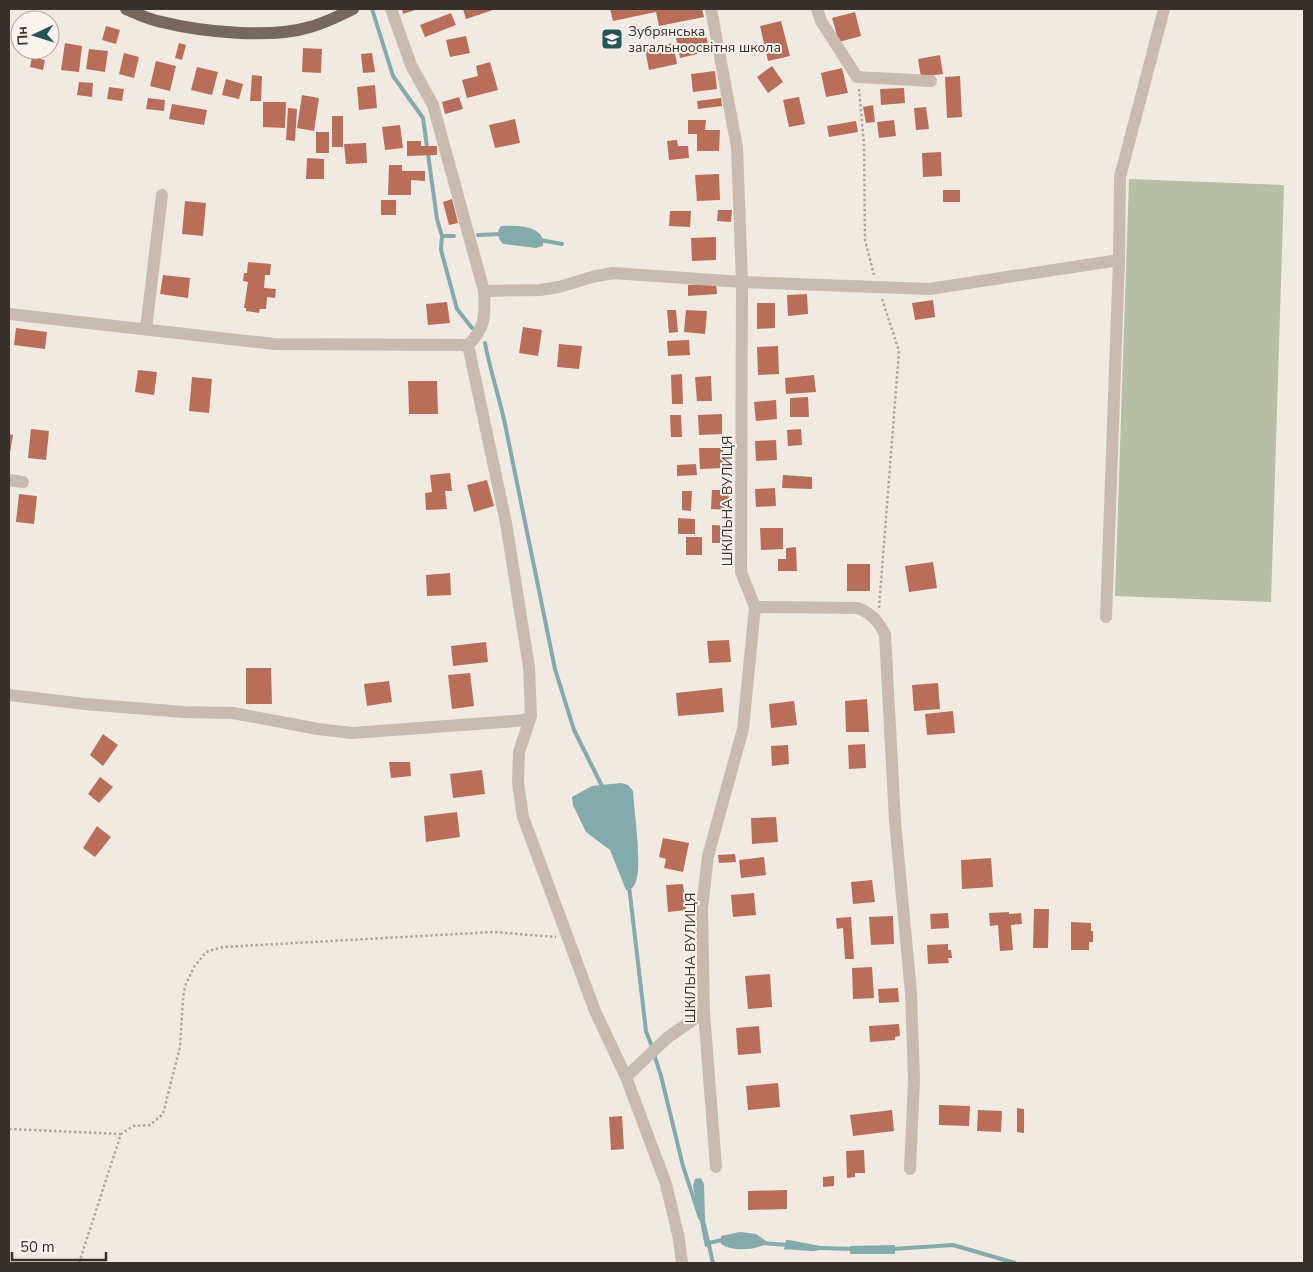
<svg xmlns="http://www.w3.org/2000/svg" width="1313" height="1272" font-family="'Nunito Sans',sans-serif">
  <style>
    .green { fill: #b6bfa3 }
    .water { fill: #84aaab }
    .lines { fill: none; stroke-linecap: round; stroke-linejoin: round }
    .stream { stroke: #84aaab; stroke-width: 4 }
    .building { fill: #b86e59 }
    .path { stroke: #b4a499; stroke-width: 2.5; stroke-dasharray: 2.5 2.5; stroke-linecap: butt }
    .minor { stroke: #c8baaf; stroke-width: 12 }
    .major { stroke: #78675f; stroke-width: 12 }
    .labels { text-anchor: middle; stroke-width: 4; stroke-linejoin: round; paint-order: stroke }
    .poi-label { font-size: 14px; fill: #38302c; stroke: #f9f4ee; text-anchor: start }
    .street-label { font-size: 14px; fill: #38302c; stroke: #f9f4ee }
  </style>
  <rect width="100%" height="100%" fill="#f1eae2"/>
  <path class="green" d="M1129 179 1284 185 1271 602 1115 596Z"/>
  <path class="water" d="M501 226C516 225 546 225 543 246L536 248 503 244C498 239 496 232 501 226Z
    M621 783 628 785 633 791C634 811 643 869 635 884 633 888 630 890 626 890L610 850 586 832 573 805 572 797 592 786Z
    M701 1178 704 1184 705 1220 711 1246 705 1247 693 1186 695 1179Z
    M740 1232 756 1234 766 1241V1244C754 1250 733 1252 721 1244V1236Z
    M786 1240H789L826 1247C817 1255 796 1248 784 1250Z
    M895 1245V1254H850V1246Z"/>
  <g class="lines">
    <path class="stream" d="M372 9 393 76 423 118 437 219 442 236 441 250 457 309 472 328
      M478 235 501 234
      M442 236H454
      M540 240 562 244
      M485 343C490 370 499 396 505 424L555 669 574 730 603 788
      M629 886 646 1031 652 1047
      M654 1054 661 1076 683 1166 700 1218
      M708 1241 713 1263
      M709 1243 726 1239
      M762 1243 788 1245
      M820 1248 853 1249
      M892 1249 953 1245 1015 1263"/>
  </g>
  <path class="building" d="M402 9H418L403 14Z
    M463 9H493V10L466 19Z
    M610 9H702L704 17 659 26 656 12 613 21Z
    M855 12 861 36 839 42 832 18Z
    M451 13 456 25 425 37 420 25Z
    M781 21 790 56 768 61 760 26Z
    M15 23 20 24V45L12 43Z
    M106 26 120 30 116 44 102 40Z
    M705 32 710 51 680 58 676 38Z
    M466 36 470 53 450 57 446 40Z
    M65 43 82 46 79 72 61 70Z
    M179 43 186 45 182 60 175 58Z
    M673 43 677 64 649 70 645 49Z
    M303 48 322 49 321 73 302 72Z
    M89 49 108 51 105 72 86 69Z
    M124 53 139 57 134 78 119 74Z
    M372 53 375 72 363 73 361 54Z
    M940 55 943 74 921 77 918 59Z
    M32 57 45 60 43 70 30 67Z
    M156 61 176 66 170 91 150 86Z
    M490 62 498 90 467 98 462 80 478 76 476 66Z
    M772 66 783 82 768 93 757 77Z
    M197 67 218 72 212 95 191 90Z
    M842 68 848 93 826 97 821 73Z
    M715 71 717 89 693 92 691 74Z
    M252 75 262 76 261 101H250Z
    M960 76 962 117 947 118 945 77Z
    M226 79 243 84 239 99 222 95Z
    M79 82 93 83 92 97 77 95Z
    M375 85 377 108 359 110 357 87Z
    M109 87 124 89 122 101 107 99Z
    M904 88 905 103 881 105 880 89Z
    M302 95 319 98 314 131 297 128Z
    M459 97 463 109 445 114 442 102Z
    M799 97 805 124 789 127 783 100Z
    M148 98 165 100 164 111 146 109Z
    M721 98 722 106 698 109 697 101Z
    M263 102H286L285 128 263 127Z
    M172 104 207 110 204 125 169 119Z
    M873 105 875 122 866 123 863 107Z
    M926 107 929 129 916 130 914 108Z
    M288 108 297 109 295 141 286 140Z
    M332 116H343V147H332Z
    M515 119 520 143 495 148 489 125Z
    M688 120H706L705 130H720L719 151H697V134H688Z
    M894 120 896 136 879 138 877 122Z
    M856 121 858 132 829 137 827 126Z
    M400 125 403 148 385 150 382 127Z
    M316 132H329V153H316Z
    M677 140 678 146H688L689 158 669 160 667 141Z
    M407 141H421V146H437V155L407 156Z
    M366 143 367 163 346 164 344 144Z
    M941 152 942 176 923 177 922 153Z
    M307 158 324 159V179H306Z
    M389 165H402V171H425V181L411 180V195H388Z
    M719 174 720 200 697 201 695 175Z
    M943 190H960V202H943Z
    M452 199 458 223 449 225 443 202Z
    M381 200H396V215H381Z
    M185 201 206 203 203 236 182 234Z
    M718 210H732L731 222 717 221Z
    M670 211H691L690 227 669 226Z
    M716 237V260L692 261 691 238Z
    M248 262 271 264 270 275H265L264 288 276 289 275 298 267 297 266 309H260L259 313 246 311V308H244L248 282 243 281 244 273H247Z
    M163 275 190 278 188 298 160 294Z
    M716 283 717 294 688 296V285Z
    M807 294 808 314 788 316 787 295Z
    M933 300 935 317 915 320 912 303Z
    M447 302 450 323 428 325 426 304Z
    M757 303H775V328L757 329Z
    M667 310H676L678 332 669 333Z
    M686 310 707 311 705 334 684 332Z
    M523 327 542 330 538 356 519 353Z
    M16 328 47 332 45 349 14 345Z
    M689 340 690 355 668 356 667 341Z
    M559 344 582 346 579 369 557 367Z
    M778 346 779 374 758 375 757 347Z
    M138 370 157 372 154 395 135 392Z
    M682 374 683 404H672L671 375Z
    M814 375 816 392 786 394 785 378Z
    M711 376 712 401H697L695 377Z
    M192 377 212 379 209 413 189 411Z
    M408 381H437L438 414H409Z
    M808 397 809 417H790V398Z
    M776 400 777 419 756 421 754 402Z
    M722 414V434L699 435 698 415Z
    M670 415H681L682 437H671Z
    M31 429 49 431 46 460 28 458Z
    M801 429 802 445 788 446 787 430Z
    M9 434 13 435 10 453H9Z
    M776 440 777 460 756 461 755 441Z
    M699 448H723V468L700 469Z
    M696 464 697 475 677 476V465Z
    M450 473 452 491H445L447 509 426 510 425 493 432 492 430 475Z
    M783 475 812 477V489L782 488Z
    M487 480 494 506 474 512 467 485Z
    M775 488 776 506 756 507 755 489Z
    M712 490H729L728 510 711 509Z
    M682 491H692L691 511 682 510Z
    M19 494 37 496 34 524 16 522Z
    M678 518 695 519V534H678Z
    M712 525 728 526V543H712Z
    M760 528H783V549L761 550Z
    M686 537H702V555H686Z
    M796 547 797 571H778V559H786V548Z
    M933 562 937 588 909 592 905 566Z
    M847 564H870V591H847Z
    M450 573 451 595 427 596 426 575Z
    M729 640 731 662 709 663 707 641Z
    M486 642 488 662 453 666 451 646Z
    M246 668H271L272 704H246Z
    M470 673 474 706 452 709 448 675Z
    M389 681 392 702 367 706 364 684Z
    M938 683 940 709 914 711 912 685Z
    M722 688 724 712 678 716 676 693Z
    M867 699 869 732H846L845 701Z
    M794 701 797 725 771 728 769 704Z
    M953 711 955 733 927 735 925 714Z
    M103 734 118 745 103 766 90 755Z
    M865 744 866 768 849 769 848 745Z
    M788 745 789 764 772 766 771 746Z
    M389 762H410L411 776 391 778Z
    M482 770 485 794 453 798 450 774Z
    M100 777 113 787 99 803 88 794Z
    M457 812 460 837 426 842 424 816Z
    M776 817 778 842 752 844 751 818Z
    M97 826 111 837 95 857 83 848Z
    M663 838 689 843 683 872 664 868 666 859 659 857Z
    M735 854 736 862 719 863 718 855Z
    M764 857 766 875 741 878 739 860Z
    M991 858 993 887 962 889 961 860Z
    M872 880 875 902 853 904 851 882Z
    M683 884 686 910 668 912 666 885Z
    M754 893 756 915 733 917 731 895Z
    M1034 909H1049L1048 948H1033Z
    M1009 912V914L1021 913 1022 924 1011 925 1013 950 1000 951 998 925 990 926 989 913Z
    M948 913 949 928 931 929 930 914Z
    M893 916 894 944 871 945 869 917Z
    M851 917 854 959H845L843 928 837 929 836 918Z
    M1071 922 1091 923V931H1093V942H1089V950H1071Z
    M948 944V950H951L952 958H948L949 963 928 964 927 945Z
    M872 967 874 998 853 999 852 968Z
    M770 974 772 1007 748 1009 745 976Z
    M898 988 899 1002 879 1003 878 989Z
    M899 1024 900 1036 895 1037V1040L870 1042 869 1026Z
    M759 1026 761 1053 738 1055 736 1028Z
    M778 1083 780 1107 748 1110 746 1086Z
    M939 1105 970 1106 969 1126 939 1125Z
    M1017 1108 1024 1109V1133L1017 1132Z
    M892 1110 894 1131 853 1136 850 1115Z
    M978 1110 1002 1111 1001 1132 977 1131Z
    M622 1116 624 1149 611 1150 609 1117Z
    M864 1150 865 1173H855V1177L847 1178 846 1151Z
    M834 1176V1186L823 1187V1177Z
    M787 1190V1209L748 1210V1191Z"/>
  <g class="lines">
    <path class="path" d="M859 89 864 144 865 240 874 275
      M879 608 899 351 882 299
      M9 1129 121 1134
      M79 1263 121 1134 133 1126 150 1125 163 1114 180 1047 183 998 185 986 194 967 206 952 223 947 493 932 556 937"/>
    <path class="minor" d="M391 9 411 65 433 105 484 291C485 315 486 328 468 345L506 523 529 667 531 716 519 752 518 783 523 817 595 1011 626 1077 666 1184 679 1239 682 1263
      M711 9 737 147 742 282 741 572 755 607 743 729 708 856 702 908 704 1012 716 1167
      M817 9 821 21 857 77 931 81
      M484 291 540 290 559 287 592 277 613 273 742 282 929 289 1119 260
      M9 314 274 344 468 345
      M146 329 162 195
      M9 480 23 482
      M755 607 858 608C872 614 878 621 885 634L895 821 911 993 914 1080 910 1169
      M1106 617 1119 260 1120 177 1164 9
      M9 695 85 704 183 712 233 713 318 729 352 733 515 721 524 720 531 716
      M626 1077 667 1038 704 1012"/>
    <path class="major" d="M126 9C137 14 150 20 162 22 202 32 271 39 310 27 325 23 339 16 353 9"/>
  </g>
  <defs>
    <g id="school-square" transform="scale(1.125)"><rect x="-9" y="-9" width="18" height="18" rx="4" fill="#265355" stroke="#f9f4ee"/><path d="M0-5L7-2L0 1L-7-2ZM-4 1L0 2.5L4 1V4Q0 6-4 4Z" fill="#fff"/></g>
  </defs>
  <g fill-rule="evenodd">
    <use href="#school-square" x="612" y="39"/>
  </g>
  <g class="labels">
    <g class="poi-label">
      <text x="628" y="36">Зубрянська<tspan x="628" dy="16">загальноосвітня школа</tspan></text>
    </g>
    <g class="street-label">
      <text transform="translate(727 501) rotate(-90)" y="5">ШКІЛЬНА ВУЛИЦЯ</text>
      <text transform="translate(690 958) rotate(-90)" y="5">ШКІЛЬНА ВУЛИЦЯ</text>
    </g>
  </g>
  <rect width="1313" height="1272" fill="none" stroke="#38302c" stroke-width="20"/>
  <g transform="translate(35 35) rotate(266)"><circle r="24" fill="#f9f4ee" stroke="#aca6a0"/>
  <path d="M0-4L9 19L0 12L-9 19Z" fill="#265355"/>
  <text y="-8" font-size="14" font-weight="bold" text-anchor="middle" fill="#38302c">Пн</text>
  </g>
  <path d="M12 1252v8h94v-8" fill="none" stroke="#38302c" stroke-width="2.5"/>
  <text x="20" y="1252" font-size="15" fill="#38302c" stroke="#f9f4ee" stroke-width="4" paint-order="stroke">50 m</text>
</svg>
